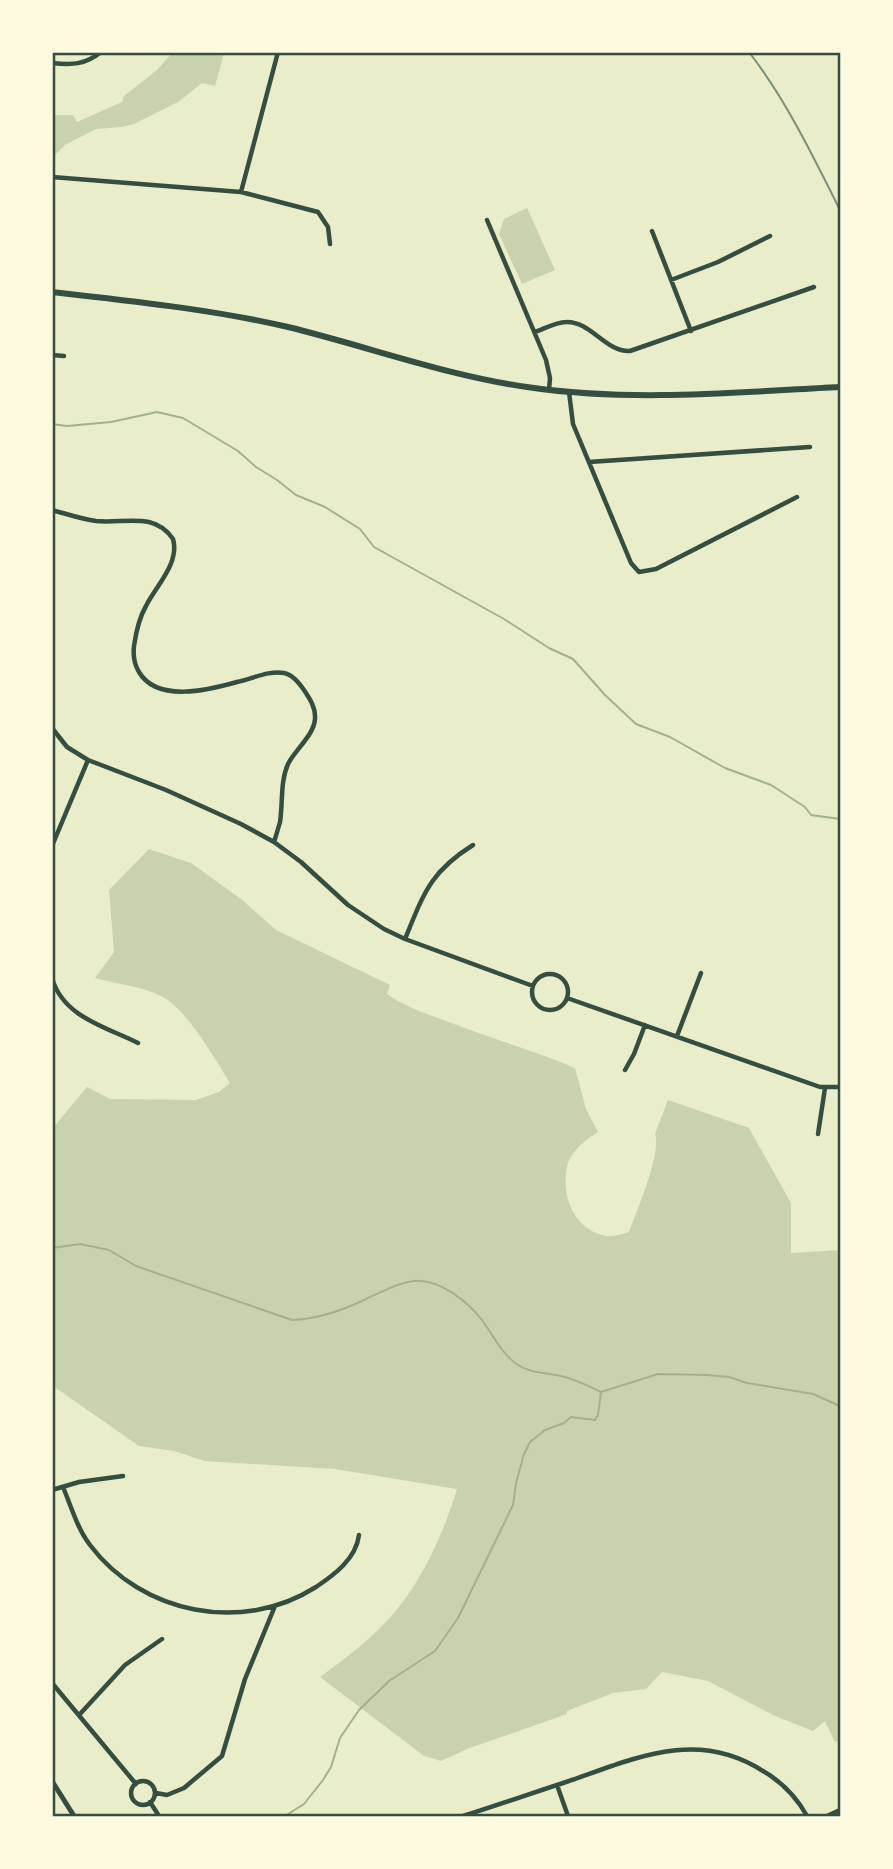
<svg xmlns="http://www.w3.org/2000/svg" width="893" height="1869" font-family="Karla,sans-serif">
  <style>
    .green { fill: #cad2ad }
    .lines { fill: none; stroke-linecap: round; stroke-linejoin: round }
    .stream { stroke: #a3b18a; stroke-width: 2 }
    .minor { stroke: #344e41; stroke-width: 4.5 }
    .tertiary { stroke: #344e41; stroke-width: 5 }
    .secondary { stroke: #344e41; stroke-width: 6 }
    .rail { stroke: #7c8e77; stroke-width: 2 }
    .neatline { fill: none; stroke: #344e41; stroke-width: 2.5 }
  </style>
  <rect width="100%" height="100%" fill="#e9edc9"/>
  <path class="green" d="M172 53H224L215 86 202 83 178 102 134 124 122 127 96 129 65 145 53 157V115H73L77 122 122 102 124 96 157 70Z
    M527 208 555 270 522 284 499 234 504 219Z
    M149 849 191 863 241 899 276 930 390 985 387 994C405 1007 425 1013 446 1021 489 1038 533 1050 575 1068L586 1109 598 1132C586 1139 573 1150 568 1163 559 1194 574 1231 607 1236 614 1237 622 1234 629 1232 636 1213 662 1152 655 1134L668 1100 749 1128 791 1203V1253L840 1250V1740L835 1742 825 1721 813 1731 775 1716 708 1681 662 1672 646 1689 613 1693 567 1711V1714L467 1749 441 1761 424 1756 320 1677C339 1663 358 1649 375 1633 416 1595 441 1541 457 1489L335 1469 204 1461 174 1451 139 1446 53 1386V1128L87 1087 110 1099 196 1100 219 1092 230 1083C214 1058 189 1012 163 997 143 986 116 984 95 978L114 952 109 890Z"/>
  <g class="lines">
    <path class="stream" d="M52 424 67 426 111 422 157 412 183 418 238 451 256 467 277 480 296 495 325 507 360 529 374 547 504 619 549 648 573 659 605 695 636 724 670 737 725 768 771 785 805 807 811 815 840 819
      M52 1248 80 1244 109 1250 136 1266 292 1320C317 1319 341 1311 364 1300 379 1293 397 1283 414 1281 440 1279 467 1301 482 1320 493 1335 500 1351 515 1363 530 1374 544 1372 561 1376 575 1379 588 1386 601 1392L658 1374 707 1375 729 1377 747 1383 813 1394 840 1406
      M285 1816 304 1804 323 1780 331 1767 340 1738 359 1710 389 1681 435 1651 458 1618 513 1505 516 1483 524 1454 530 1442 545 1430 564 1423 571 1417 595 1420 598 1415 601 1392"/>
    <path class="minor" d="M52 63C72 65 85 65 101 52
      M52 177 241 192 318 212 328 227 330 244
      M241 192 278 52
      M487 220 546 360 550 378 549 390
      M652 231 691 331
      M671 280 718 262 770 236
      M535 332C544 329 556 322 566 322 591 321 605 352 630 351L814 287
      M52 355 64 356
      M569 392 573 424 631 563 639 572 656 569 797 497
      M589 462 810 447
      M52 510C67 514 81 519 96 521 124 524 154 511 173 539 180 563 156 586 146 606 139 618 136 632 134 646 133 655 134 664 139 672 157 703 209 690 237 682 252 679 269 670 284 673 293 675 299 683 304 690 310 699 316 708 315 719 314 735 295 750 288 764 280 782 283 803 280 822 278 829 276 836 274 842
      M52 728 67 747 88 760 166 790 241 824 274 842 301 862 348 905 384 929 405 939 533 986
      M52 846 88 760
      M405 939C424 893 430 872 473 845
      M532 992a18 18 0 1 1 36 0a18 18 0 1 1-36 0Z
      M52 978C63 1017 106 1027 138 1043
      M567 998 820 1087H840
      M677 1036 701 973
      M625 1070 634 1054 645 1025
      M818 1134 825 1088
      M63 1487C71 1506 77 1528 90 1545 142 1614 242 1634 316 1587 334 1575 356 1559 359 1535
      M52 1490 79 1482 123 1476
      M52 1683 136 1784
      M80 1714 125 1665 162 1639
      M131 1793a12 12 0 1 1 24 0a12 12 0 1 1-24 0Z
      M557 1785 568 1816
      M156 1793 167 1795 184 1788 222 1756 245 1679 275 1606
      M150 1802 159 1816
      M463 1816C501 1804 538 1791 575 1779 640 1756 699 1730 763 1771 782 1782 797 1798 807 1816
      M827 1816 840 1810"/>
    <path class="tertiary" d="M52 1781 74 1816"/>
    <path class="secondary" d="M52 292C131 301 210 309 288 327 370 347 450 377 534 388 635 402 739 392 840 387"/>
    <path class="rail" d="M749 52C786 100 813 156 840 210"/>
  </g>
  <rect width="893" height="1869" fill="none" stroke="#fefae0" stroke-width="108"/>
  <rect x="54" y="54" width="785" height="1761" class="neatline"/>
</svg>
